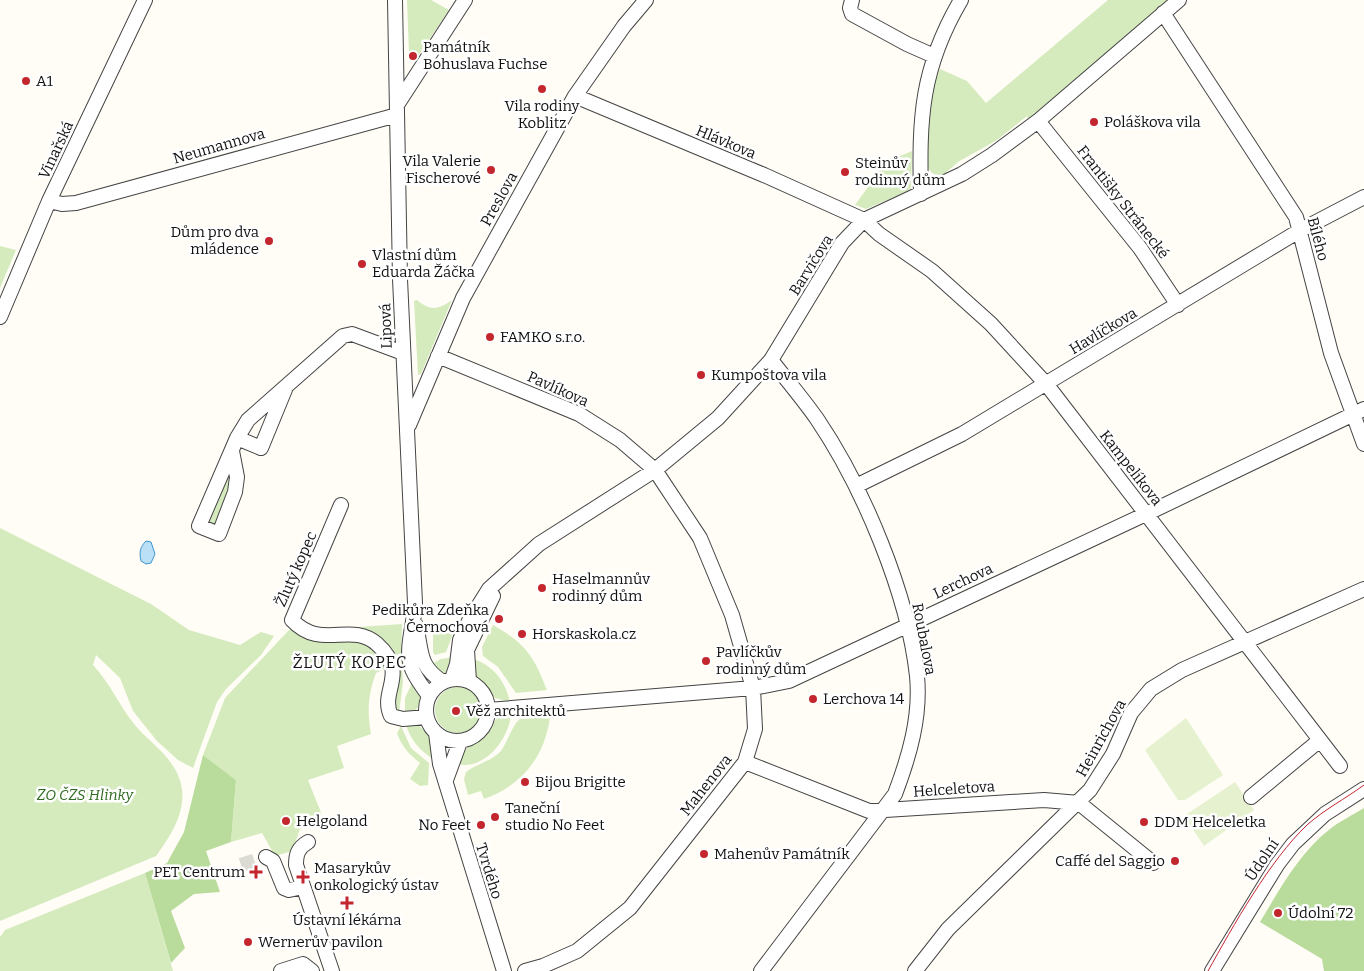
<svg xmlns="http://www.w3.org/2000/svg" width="1364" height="971" font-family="Bitter,serif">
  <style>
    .green { fill: #d5ebbd }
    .forest { fill: #b9dc9c }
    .pitch { fill: #e6f2cf }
    .water { fill: #b9e0f7; stroke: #3f96cf }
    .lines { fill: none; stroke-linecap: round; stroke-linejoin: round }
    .minor-tunnel { stroke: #dbdad3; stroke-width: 14; stroke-dasharray: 14 7; stroke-linecap: butt }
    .minor-casing { stroke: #444; stroke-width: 16 }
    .minor { stroke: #fff; stroke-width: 14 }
    .tram { stroke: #c4262e; stroke-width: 1 }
    .poi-dot { fill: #c4262e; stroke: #fff; stroke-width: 2 }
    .labels { text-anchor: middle; stroke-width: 5; stroke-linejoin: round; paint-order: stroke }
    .poi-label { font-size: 15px; fill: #111; stroke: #fff; text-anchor: start }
    .street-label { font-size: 15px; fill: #111; stroke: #fff }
    .park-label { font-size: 15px; font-style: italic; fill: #2f6b1f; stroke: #fff }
    .neighbourhood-label { font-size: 16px; letter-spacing: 1px; fill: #111; stroke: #fff }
  </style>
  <rect width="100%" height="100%" fill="#fffdf5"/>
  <path class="green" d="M407 0H431L449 10 416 59H412L409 54Z
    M1108 0H1170L1028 119 1027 116 997 140 958 162 941 177 932 173 926 165 930 94H933V86L940 69 967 81 986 103Z
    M912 151 911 188 906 192 866 209 855 205 886 162Z
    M0 246 16 250 0 288Z
    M417 300C430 311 438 310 452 300L421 374 418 375 414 301Z
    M229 464 233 483 214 527 207 523Z
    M0 528 151 604 189 630 240 645 261 632 274 636 261 655 226 689 217 702 193 768 178 760 157 741 133 711 120 678 96 655 93 665C110 683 119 705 134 724 145 738 162 749 171 763 195 796 177 827 156 856L0 921Z
    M451 623 455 628 446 652 435 655 433 652V627Z
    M402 624 401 655 403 682 399 713 393 707 399 676 359 630V627Z
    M493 625C525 643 534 656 547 690L516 693 498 667 483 656 482 647Z
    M290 629 363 641 379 654 387 668 376 673C368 694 367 712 371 734L337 746 344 768 308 780 322 815 303 821 292 851 275 856 262 833 231 842 236 780 203 755 225 698Z
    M454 657 450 671 445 674 430 665 441 659Z
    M471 658C493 665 505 680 510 702L495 698 473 673Z
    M413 681 420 691 421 705 414 711 405 713V698Z
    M435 710a23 23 0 1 1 46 0a23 23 0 1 1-46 0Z
    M511 713C510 737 486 771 457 764L467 748 484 736 497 718Z
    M550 717C545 757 521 786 484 799L481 791 468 795 464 779 466 772C476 764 490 762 500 752 507 744 513 723 520 719Z
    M415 724C431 732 432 742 433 759 419 750 411 740 406 725Z
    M401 726 411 748 429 763 428 785 420 786 410 779 420 763C410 755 401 746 397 733Z
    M145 873 173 971H0V937L5 930Z"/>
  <path class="forest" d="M203 755 236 780 231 842 206 851 220 892 194 894 171 911 185 948 171 963 145 873 167 863 184 832Z
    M1364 808V971H1324L1322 959 1260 922C1280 889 1299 853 1330 829 1340 821 1353 815 1364 808Z"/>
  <path class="pitch" d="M1186 718 1223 775 1185 800H1178L1145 750Z
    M1235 782 1254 810 1204 846 1184 816Z"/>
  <path class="water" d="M146 541 151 542 155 554 151 563 146 564 141 561C139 552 140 547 146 541Z"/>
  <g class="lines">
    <path class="minor-tunnel" d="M241 865 266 857"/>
    <g class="minor-casing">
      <path id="minor" d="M395 0 400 279 415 603C415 623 405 647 411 666 414 677 423 687 429 696
        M852 0 850 8 852 14 907 44 934 56
        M1163 13 1296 217 1331 353 1364 444
        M575 96 764 175 864 220 879 234 932 271 991 324 1047 385 1340 766
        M397 105 465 0
        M1038 121 1140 248 1178 305
        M921 194C919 118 921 68 961 0
        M49 201 62 204 76 203 397 115
        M0 317 49 201 145 0
        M438 356 579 414 620 440 655 470 700 538 732 615 753 688 755 729 745 762 630 908 577 951 543 966 525 971
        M409 425 463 298 504 224 575 96 624 26 646 0
        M237 438 261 448 286 387
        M232 451 237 477 235 492 219 534 199 526 237 438 248 420 343 336 352 334 403 353
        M856 486 962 434 1299 231 1364 197
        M341 505 292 620C321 651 351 621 377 644 410 674 379 690 391 716L403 719 427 717
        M416 625C422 652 418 666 443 682
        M426 710a31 31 0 1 1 62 0a31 31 0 1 1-62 0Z
        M452 679 457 664 460 640 469 621 489 589 539 544 655 470 718 418 771 360 842 243 864 220 962 174 992 155 1038 121 1179 0
        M469 681 467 650 493 596
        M488 710 753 688 789 681 1146 514 1364 409
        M436 733 440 764 504 971
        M745 762 869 811 1044 800 1079 803 1153 863
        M446 780 460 742
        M1251 797 1320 740
        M308 842C298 848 296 854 296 865L332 971
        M266 857 273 861 284 888 289 890 303 887
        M281 971 303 964 312 971
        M761 971 895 794C909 757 921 717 917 676 908 594 863 487 817 419 803 399 786 379 771 360
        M915 971 948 929 1090 790 1113 754 1131 713 1151 689 1182 670 1364 589
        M1212 971 1277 865 1293 844 1325 814 1364 789"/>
    </g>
    <use href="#minor" class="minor"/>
    <path class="tram" d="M1208 971C1233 926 1270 860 1307 825 1325 809 1345 799 1364 785"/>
  </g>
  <g class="poi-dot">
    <circle cx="413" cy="56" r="5"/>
    <circle cx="26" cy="81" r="5"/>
    <circle cx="542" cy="89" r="5"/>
    <circle cx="1094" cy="122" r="5"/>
    <circle cx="491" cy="170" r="5"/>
    <circle cx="845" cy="172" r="5"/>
    <circle cx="269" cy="241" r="5"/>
    <circle cx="362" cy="264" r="5"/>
    <circle cx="490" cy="337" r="5"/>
    <circle cx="701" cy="375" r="5"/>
    <circle cx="542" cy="588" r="5"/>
    <circle cx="499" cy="619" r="5"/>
    <circle cx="522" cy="634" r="5"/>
    <circle cx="706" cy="661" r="5"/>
    <circle cx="813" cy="699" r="5"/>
    <circle cx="456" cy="711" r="5"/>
    <circle cx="525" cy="782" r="5"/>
    <circle cx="495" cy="817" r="5"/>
    <circle cx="286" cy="821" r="5"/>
    <circle cx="1144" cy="822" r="5"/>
    <circle cx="481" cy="825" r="5"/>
    <circle cx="704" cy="854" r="5"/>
    <circle cx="1175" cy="861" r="5"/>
    <path d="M253.5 864.5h5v5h5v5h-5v5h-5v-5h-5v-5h5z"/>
    <path d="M300.5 869.5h5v5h5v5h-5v5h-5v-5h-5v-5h5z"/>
    <path d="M344.5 895.5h5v5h5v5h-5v5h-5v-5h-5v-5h5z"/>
    <circle cx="1278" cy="913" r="5"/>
    <circle cx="248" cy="942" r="5"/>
  </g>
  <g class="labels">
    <g class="poi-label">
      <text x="423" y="52">Památník<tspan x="423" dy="17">Bohuslava Fuchse</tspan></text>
      <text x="36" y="86">A1</text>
      <text x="542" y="111" text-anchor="middle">Vila rodiny<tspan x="542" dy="17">Koblitz</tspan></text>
      <text x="1104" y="127">Poláškova vila</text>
      <text x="481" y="166" text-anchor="end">Vila Valerie<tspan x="481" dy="17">Fischerové</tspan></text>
      <text x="855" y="168">Steinův<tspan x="855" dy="17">rodinný dům</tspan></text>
      <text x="259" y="237" text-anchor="end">Dům pro dva<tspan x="259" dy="17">mládence</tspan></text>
      <text x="372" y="260">Vlastní dům<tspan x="372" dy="17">Eduarda Žáčka</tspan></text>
      <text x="500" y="342">FAMKO s.r.o.</text>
      <text x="711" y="380">Kumpoštova vila</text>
      <text x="552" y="584">Haselmannův<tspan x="552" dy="17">rodinný dům</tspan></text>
      <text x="489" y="615" text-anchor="end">Pedikůra Zdeňka<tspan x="489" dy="17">Černochová</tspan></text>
      <text x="532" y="639">Horskaskola.cz</text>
      <text x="716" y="657">Pavlíčkův<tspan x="716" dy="17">rodinný dům</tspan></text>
      <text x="823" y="704">Lerchova 14</text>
      <text x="466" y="716">Věž architektů</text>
      <text x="535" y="787">Bijou Brigitte</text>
      <text x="505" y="813">Taneční<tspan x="505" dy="17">studio No Feet</tspan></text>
      <text x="296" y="826">Helgoland</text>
      <text x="1154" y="827">DDM Helceletka</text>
      <text x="471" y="830" text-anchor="end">No Feet</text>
      <text x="714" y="859">Mahenův Památník</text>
      <text x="1165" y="866" text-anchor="end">Caffé del Saggio</text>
      <text x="314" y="873">Masarykův<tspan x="314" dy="17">onkologický ústav</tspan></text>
      <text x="245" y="877" text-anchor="end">PET Centrum</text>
      <text x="1288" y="918">Údolní 72</text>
      <text x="347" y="925" text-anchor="middle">Ústavní lékárna</text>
      <text x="258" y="947">Wernerův pavilon</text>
    </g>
    <g class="street-label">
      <text transform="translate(726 142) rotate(23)" y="5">Hlávkova</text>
      <text transform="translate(219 146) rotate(-16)" y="5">Neumannova</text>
      <text transform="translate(56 150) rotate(-65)" y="5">Vinařská</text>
      <text transform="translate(499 199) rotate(-61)" y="5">Preslova</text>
      <text transform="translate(1123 202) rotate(52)" y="5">Františky Stránecké</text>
      <text transform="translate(1318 239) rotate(75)" y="5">Bílého</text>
      <text transform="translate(811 265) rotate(-58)" y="5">Barvičova</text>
      <text transform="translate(386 326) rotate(-92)" y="5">Lipová</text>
      <text transform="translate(1103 331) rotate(-31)" y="5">Havlíčkova</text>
      <text transform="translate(558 389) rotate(24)" y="5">Pavlíkova</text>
      <text transform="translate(1131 468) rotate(52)" y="5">Kampelíkova</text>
      <text transform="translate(296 569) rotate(-66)" y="5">Žlutý kopec</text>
      <text transform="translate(963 581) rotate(-25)" y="5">Lerchova</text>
      <text transform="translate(924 639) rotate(79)" y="5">Roubalova</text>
      <text transform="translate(1101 738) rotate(-61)" y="5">Heinrichova</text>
      <text transform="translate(706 785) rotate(-52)" y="5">Mahenova</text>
      <text transform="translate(954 789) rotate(-4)" y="5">Helceletova</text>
      <text transform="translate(1262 860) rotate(-56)" y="5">Údolní</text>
      <text transform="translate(489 871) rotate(73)" y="5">Tvrdého</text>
    </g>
    <g class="park-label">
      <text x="85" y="800">ZO ČZS Hlinky</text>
    </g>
    <g class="neighbourhood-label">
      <text x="350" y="668">ŽLUTÝ KOPEC</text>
    </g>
  </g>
</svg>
